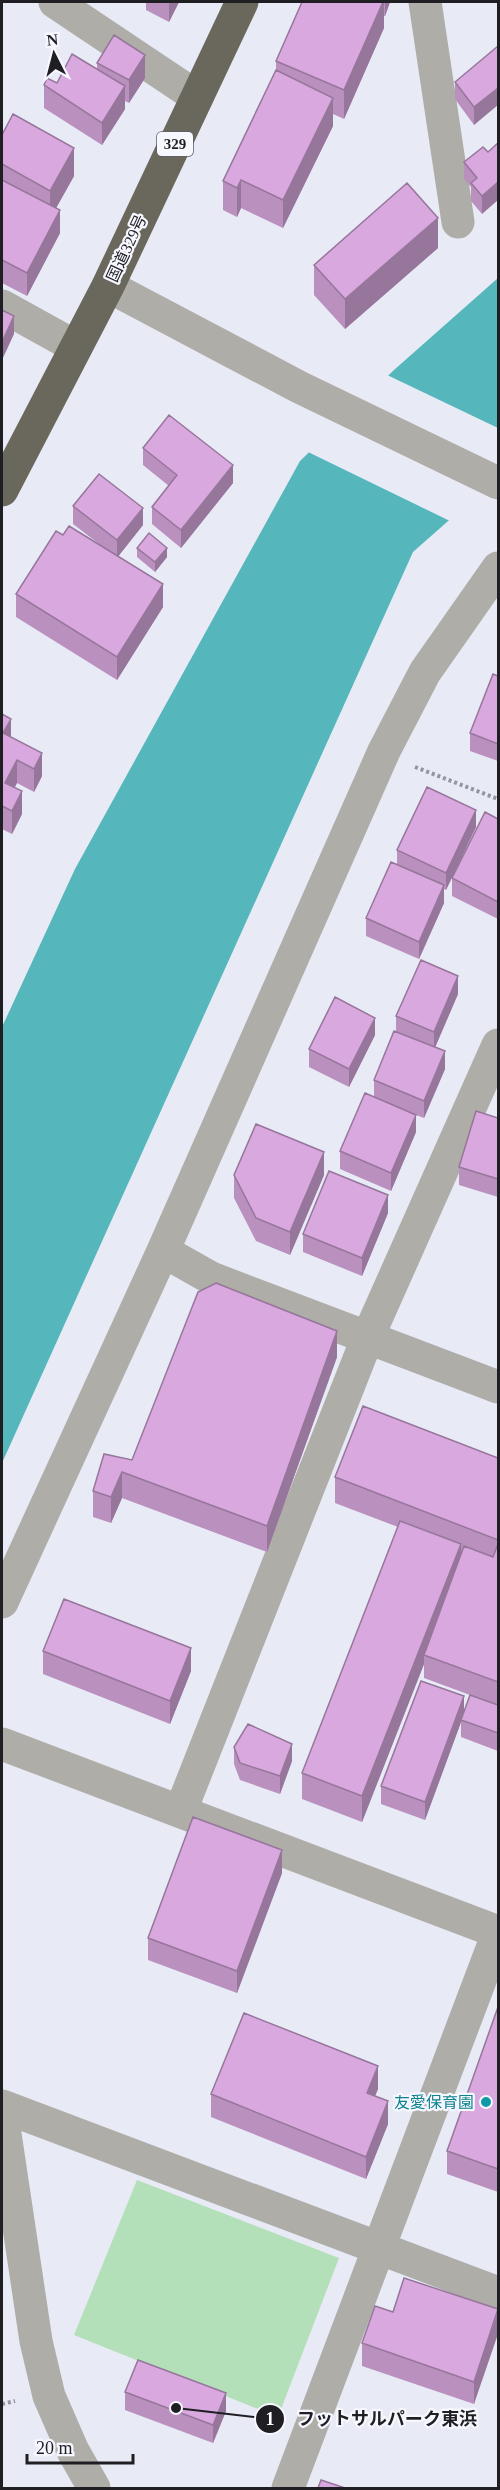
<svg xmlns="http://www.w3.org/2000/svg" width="500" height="2490" font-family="'Times New Roman','Noto Sans JP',serif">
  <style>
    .green { fill: #b4e0b9 }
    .water { fill: #55b7bc }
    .pier { fill: #e8eaf6 }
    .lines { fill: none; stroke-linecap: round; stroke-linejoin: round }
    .path { stroke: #93949d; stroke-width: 4; stroke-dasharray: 3 3; stroke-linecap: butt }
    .minor { stroke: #aeada8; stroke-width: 33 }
    .highway { stroke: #6a685d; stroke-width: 33 }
    .wall { fill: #ba90bf }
    .shaded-wall { fill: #97769b }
    .building { fill: #d8a8de; stroke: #97769b; stroke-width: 1.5 }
    .culture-dot { fill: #0f9aa8; stroke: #f7f7ff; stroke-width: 2 }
    .labels { text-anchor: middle; stroke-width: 4.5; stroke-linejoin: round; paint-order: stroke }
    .shield { fill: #f7f7ff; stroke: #5f5f65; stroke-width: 1.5 }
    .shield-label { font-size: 15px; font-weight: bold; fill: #1e1e23 }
    .street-label { font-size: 16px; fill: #1e1e23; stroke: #f7f7ff }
    .culture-label { font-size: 16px; fill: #0d838f; stroke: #f7f7ff; text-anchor: end }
    .leader { fill: none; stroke: #1e1e23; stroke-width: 2 }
    .callout-dot { fill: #1e1e23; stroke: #f7f7ff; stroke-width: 2 }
    .mark-label { font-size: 18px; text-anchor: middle; font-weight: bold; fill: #fff }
    .callout-label { font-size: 18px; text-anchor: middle; font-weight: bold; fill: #1e1e23; stroke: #f7f7ff; stroke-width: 4.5; stroke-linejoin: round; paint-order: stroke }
  </style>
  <rect width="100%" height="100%" fill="#e8eaf6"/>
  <path class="green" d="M137 2180 339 2258 278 2417 74 2335Z"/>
  <path class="water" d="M498 278V477L413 552 2 1463V1027L75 869 300 461 394 370Z"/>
  <path class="pier" d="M385 374 498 428V481L452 522 306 451Z"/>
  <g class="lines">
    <path class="path" d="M415 767 498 799
      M2 2404 15 2401"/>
    <path class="minor" d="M55 2 197 97
      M425 2 458 222
      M108 286 299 387 498 483
      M2 306 76 347
      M163 1251 211 1278 498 1387
      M2 1602 163 1251 384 751 425 672 498 568
      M2 1744 498 1932
      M181 1810 367 1339 498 1045
      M2 2106 498 2293
      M2 2114 36 2341 49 2396 73 2451 94 2488
      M288 2488 498 1933"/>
    <path class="highway" d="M2 490 108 286 242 2"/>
  </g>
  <path class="wall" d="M146 2H179L169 22 146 10Z
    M302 2H390L385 16H384V28L344 119 333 114V126L283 228 241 208 237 217 223 210V181L276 71V61Z
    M498 46 474 125 455 99V82Z
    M97 63 145 78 129 103 125 101V109L102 145 44 108V85L57 83 97 69Z
    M2 135 74 176 56 208 60 233 27 296 2 283Z
    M483 147 482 214 471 201V187L464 179V162Z
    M438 248 345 329 314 295V265Z
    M143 448 233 483 181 548 152 524V507L169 486 143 465Z
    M73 506 143 525 118 556 163 607 117 680 16 617V594L63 535 103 547 73 524Z
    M137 548 167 557 155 572 137 557Z
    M498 676V761L470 751V733Z
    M2 714 11 737 42 776 34 792 17 783 15 787 22 814 12 834 2 829Z
    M498 819V919L452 896V878Z
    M476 827 446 890 444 889V903L419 959 366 936V918L397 864V850Z
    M458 994 435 1047 445 1069 424 1118 416 1115V1132L391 1191 340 1169V1151L374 1096V1080L396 1031V1016Z
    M375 1035 349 1087 309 1067V1049Z
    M498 1118V1197L459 1185V1167Z
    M234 1175H324L290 1255 256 1241 234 1198Z
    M388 1213 362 1276 303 1252V1234Z
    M337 1357 267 1552 122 1498 111 1523 93 1517V1491L132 1460Z
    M498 1458V1751L461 1737V1722L425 1820 381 1804V1786L464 1712 470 1695 424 1678V1664L362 1822 302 1799V1773L398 1527 335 1503V1477Z
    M43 1651 191 1671 170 1724 43 1674Z
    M234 1747 292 1761 280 1794 240 1780 234 1764Z
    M282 1873 237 1993 148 1960V1938Z
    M498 2007V2192L447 2174V2151Z
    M378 2089 375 2096 388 2124 366 2179 211 2117V2094Z
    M498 2309 474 2404 362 2366V2343L393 2312Z
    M125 2392 226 2411 213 2443 125 2410Z"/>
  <path class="shaded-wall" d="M170 2H179L169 22V4Z
    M383 2H384V28L344 119V90Z
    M385 2H390L385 16Z
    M145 55V78L129 103V80Z
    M125 86V109L102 145V123Z
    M498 88V105L474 125V107Z
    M333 98V126L283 228V200Z
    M74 148V176L50 219V191Z
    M241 180V208L237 217V188Z
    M498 182V200L482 214V196Z
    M60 210V233L27 296V273Z
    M438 218V248L345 329V299Z
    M14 316V334L2 360V342Z
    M233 465V483L181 548V530Z
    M143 508V525L117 558V540Z
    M167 548V557L155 572V562Z
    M163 584V607L117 680V657Z
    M11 719V742L3 733Z
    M42 753V776L34 792V769Z
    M17 760V783L5 805V783Z
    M22 791V814L12 834V811Z
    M476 810V827L446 890V873Z
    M444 885V903L419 959V942Z
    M458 976V994L434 1050V1032Z
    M375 1018V1035L349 1087V1069Z
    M445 1051V1069L424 1118V1101Z
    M416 1115V1132L391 1191V1173Z
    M324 1152V1175L290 1255V1232Z
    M388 1195V1213L362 1276V1258Z
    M337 1331V1357L267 1552V1526Z
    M122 1472V1498L111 1523V1497Z
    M461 1544V1570L424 1655V1664L362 1822V1796Z
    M191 1648V1671L170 1724V1701Z
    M464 1696V1714L425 1820V1802Z
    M292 1744V1761L280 1794V1776Z
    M282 1850V1873L237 1993V1971Z
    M378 2066V2089L367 2115V2093Z
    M388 2101V2124L366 2179V2157Z
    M498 2311V2334L474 2404V2382Z
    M226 2393V2411L213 2443V2425Z"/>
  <path class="building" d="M302 2H383L344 90 276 61Z
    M114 35 145 55 129 80 97 63Z
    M498 46V88L474 107 455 82Z
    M72 54 125 86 102 123 44 85 47 78 57 83Z
    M276 70 333 98 283 200 241 180 237 188 223 181Z
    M13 114 74 148 50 191 2 164V135Z
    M498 143V182L482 196 471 183 477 178 464 162 483 147 488 152Z
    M2 180 60 210 27 273 2 260Z
    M407 183 438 218 345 299 314 265Z
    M2 310 14 316 2 342Z
    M169 415 233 465 181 530 152 507 177 475 143 448Z
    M99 474 143 508 117 540 73 506Z
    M69 526 163 584 117 657 16 594 56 531 63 535Z
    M149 533 167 548 155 562 137 548Z
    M493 674 498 676V744L470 733Z
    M2 714 11 719 3 733 42 753 34 769 17 760 5 783 22 791 12 811 2 806Z
    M427 787 476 810 446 873 397 850Z
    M485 812 498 819V902L452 878Z
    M391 862 444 885 419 942 366 918Z
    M421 960 458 976 434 1032 396 1016Z
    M335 997 375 1018 349 1069 309 1049Z
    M394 1031 445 1051 424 1101 374 1080Z
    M365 1093 416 1115 391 1173 340 1151Z
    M476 1111 498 1118V1179L459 1167Z
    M256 1124 324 1152 290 1232 256 1218 234 1175Z
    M329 1171 388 1195 362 1258 303 1234Z
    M216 1283 337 1331 267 1526 122 1472 111 1497 93 1491 104 1454 132 1460 198 1292Z
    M363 1406 498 1458V1540L335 1477Z
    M400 1521 461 1544 362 1796 302 1773Z
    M498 1544V1682L424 1655 464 1546 493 1557Z
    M64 1599 191 1648 170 1701 43 1651Z
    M421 1681 464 1696 425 1802 381 1786Z
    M470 1695 498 1705V1733L461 1720Z
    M248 1724 292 1744 280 1776 240 1763 234 1747Z
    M193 1817 282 1850 237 1971 148 1938Z
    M498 2007V2169L447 2151Z
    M244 2013 378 2066 367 2093 388 2101 366 2157 211 2094Z
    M404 2278 498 2309 474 2382 362 2343 375 2306 393 2312Z
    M138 2360 226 2393 213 2425 125 2392Z
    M321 2480 345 2488H318Z"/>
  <circle class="culture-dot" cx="486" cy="2102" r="6"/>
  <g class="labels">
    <rect class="shield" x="157" y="132" width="36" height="24" rx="4.5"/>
    <g class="shield-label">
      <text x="175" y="149">329</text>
    </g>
    <g class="street-label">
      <text transform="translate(126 248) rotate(-65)" y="6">国道329号</text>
    </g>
    <g class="culture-label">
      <text x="474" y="2108">友愛保育園</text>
    </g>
  </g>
  <path class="leader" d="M176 2408L270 2419"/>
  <g class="callout-dot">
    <circle cx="176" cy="2408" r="6"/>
    <circle cx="270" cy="2419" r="15"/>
  </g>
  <g class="mark-label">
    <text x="270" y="2425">1</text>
  </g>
  <g class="callout-label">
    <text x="387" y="2425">フットサルパーク東浜</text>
  </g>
  <rect width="500" height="2490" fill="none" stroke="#1e1e23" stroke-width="6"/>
  <g transform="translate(54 54) rotate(354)" stroke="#f7f7ff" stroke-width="4.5" paint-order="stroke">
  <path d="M0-4.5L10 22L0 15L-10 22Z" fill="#1e1e23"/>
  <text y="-9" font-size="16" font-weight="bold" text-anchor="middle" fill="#1e1e23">N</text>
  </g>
  <path d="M27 2454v9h106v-9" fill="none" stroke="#1e1e23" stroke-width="3"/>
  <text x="36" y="2454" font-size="18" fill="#1e1e23" stroke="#f7f7ff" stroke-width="4.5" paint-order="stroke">20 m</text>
</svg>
